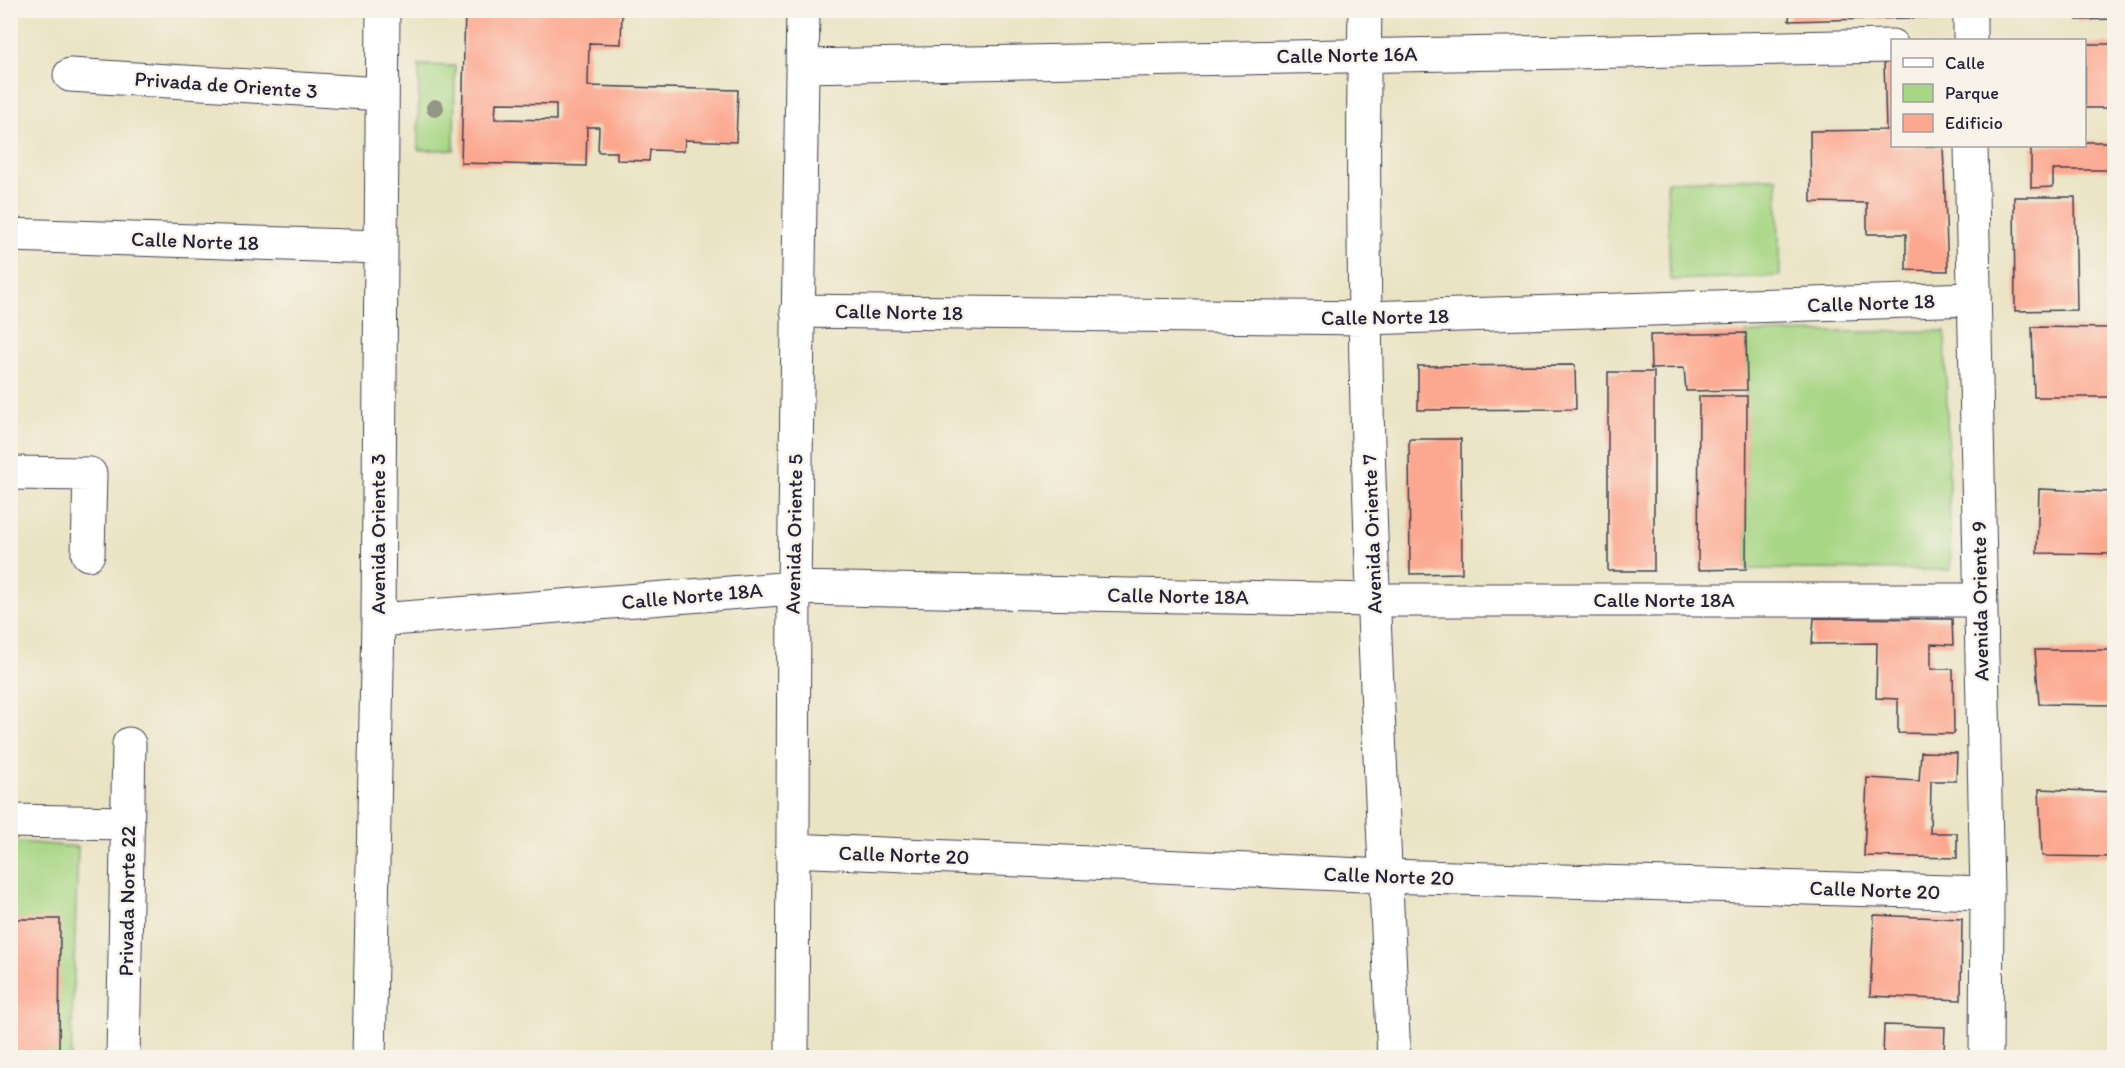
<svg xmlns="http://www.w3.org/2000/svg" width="2125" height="1068" font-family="Itim,sans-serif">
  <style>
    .green { fill: #a7d684; stroke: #647c60; stroke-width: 1.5 }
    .building { fill: #fca78f; fill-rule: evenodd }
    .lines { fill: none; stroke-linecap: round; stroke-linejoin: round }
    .minor-casing { stroke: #403f50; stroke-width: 35 }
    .minor { stroke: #fff; stroke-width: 33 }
    .tree { fill: #929785 }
    .labels { text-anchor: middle; stroke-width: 5; stroke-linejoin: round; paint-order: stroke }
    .street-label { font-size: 21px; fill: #22223b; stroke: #f7f3e8 }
  </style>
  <rect width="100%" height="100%" fill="#f7f3e8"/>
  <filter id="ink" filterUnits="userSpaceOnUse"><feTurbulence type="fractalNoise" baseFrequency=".0167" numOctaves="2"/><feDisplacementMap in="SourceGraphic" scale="12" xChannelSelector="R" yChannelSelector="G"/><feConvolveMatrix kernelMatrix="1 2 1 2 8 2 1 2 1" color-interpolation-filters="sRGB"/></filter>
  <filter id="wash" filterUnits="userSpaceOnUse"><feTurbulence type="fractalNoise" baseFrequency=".008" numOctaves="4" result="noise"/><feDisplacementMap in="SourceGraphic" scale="24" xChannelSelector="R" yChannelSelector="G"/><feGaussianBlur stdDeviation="1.35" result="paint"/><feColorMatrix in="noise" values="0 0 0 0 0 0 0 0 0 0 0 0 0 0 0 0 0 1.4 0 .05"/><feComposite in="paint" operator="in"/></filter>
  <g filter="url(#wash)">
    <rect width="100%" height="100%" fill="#eae3c4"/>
    <path class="green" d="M419 65 455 66 454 150H418Z
      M1777 178 1780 276 1670 280 1667 181Z
      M1945 331 1951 570 1746 569V333Z
      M10 841 78 847 71 1057H11Z"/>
    <g id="blocks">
      <path class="building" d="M465 10H622L621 44 589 43 588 86 738 90 736 142 685 140 684 151 650 150 649 161 617 160V152H598L599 127H587L586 166 461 163ZM496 103 556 104V120L495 119Z
        M1790 10H1947V17L1789 21Z
        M2076 10H2114V19L2077 20Z
        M2085 44H2114V108H2085Z
        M1892 61V146H1943L1948 271 1906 270V234H1867V203L1811 202 1810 131 1886 130 1884 62Z
        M2085 142H2114V170H2053V187L2031 188V146H2085Z
        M2014 197H2075L2077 310 2015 311Z
        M2032 327 2114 328V397H2034Z
        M1746 333 1747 390 1686 391 1684 368 1651 369 1650 335Z
        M1575 365 1576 409 1418 410V366Z
        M1608 372H1654V571H1608Z
        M1699 396H1747L1746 569 1698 570Z
        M1409 439H1461L1462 573 1410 574Z
        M2039 489 2114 492V554L2037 553Z
        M1814 618 1952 619 1953 645 1931 644V669H1953L1954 734 1898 733V699L1876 698 1877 643 1812 644Z
        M2035 650H2114V705L2039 704Z
        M1921 752 1957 753 1956 781H1931L1930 833H1957V858L1864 856 1867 778 1919 781Z
        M2039 789 2114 792V857L2042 856Z
        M1874 915 1962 919 1961 1000 1870 996Z
        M10 919H60L59 1052 10 1051Z
        M1884 1025 1945 1027 1944 1053H1965V1058H1883Z"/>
    </g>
  </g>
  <g filter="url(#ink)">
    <use href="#blocks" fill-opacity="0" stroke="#403f50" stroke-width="1.5"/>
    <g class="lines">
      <g class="minor-casing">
        <path id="minor" d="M1365 10C1358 359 1378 709 1394 1058
          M1970 10V40
          M802 66 1892 46
          M70 75 382 94
          M1971 146 1987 893 1986 1058
          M10 235 380 247
          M797 311 1365 318 1973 299
          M10 473 90 474 88 554
          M378 620 794 588 1374 600H1980
          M10 821 128 823
          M792 850 1386 876 1987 893
          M123 1058 129 744
          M369 1058 378 620 383 10
          M792 1058 794 588 803 10"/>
      </g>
      <use href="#minor" class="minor"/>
    </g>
    <circle class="tree" cx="435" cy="108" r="9"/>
  </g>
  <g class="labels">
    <g class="street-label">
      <text transform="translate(1347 55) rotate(-1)" y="7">Calle Norte 16A</text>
      <text transform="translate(226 85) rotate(4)" y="7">Privada de Oriente 3</text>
      <text transform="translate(195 241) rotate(2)" y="7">Calle Norte 18</text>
      <text transform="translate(1871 303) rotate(-2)" y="7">Calle Norte 18</text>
      <text transform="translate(899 312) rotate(1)" y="7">Calle Norte 18</text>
      <text transform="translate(1385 317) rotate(-1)" y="7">Calle Norte 18</text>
      <text transform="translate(378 534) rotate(-90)" y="7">Avenida Oriente 3</text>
      <text transform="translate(794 534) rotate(-89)" y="7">Avenida Oriente 5</text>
      <text transform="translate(1372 534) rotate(-92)" y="7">Avenida Oriente 7</text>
      <text transform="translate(692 596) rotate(-5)" y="7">Calle Norte 18A</text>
      <text transform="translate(1178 596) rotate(1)" y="7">Calle Norte 18A</text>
      <text x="1664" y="607">Calle Norte 18A</text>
      <text transform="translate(1980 601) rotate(-91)" y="7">Avenida Oriente 9</text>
      <text transform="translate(904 855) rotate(2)" y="7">Calle Norte 20</text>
      <text transform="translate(1389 876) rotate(2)" y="7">Calle Norte 20</text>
      <text transform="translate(1875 890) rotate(2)" y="7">Calle Norte 20</text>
      <text transform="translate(127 901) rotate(-89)" y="7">Privada Norte 22</text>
    </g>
  </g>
  <rect width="2125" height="1068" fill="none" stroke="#f7f3e8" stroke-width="36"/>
  <rect x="1891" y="39" width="195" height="108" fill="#f7f3e8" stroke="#a29fa3" stroke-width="1.5"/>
  <rect x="1903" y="58" width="30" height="9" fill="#ffffff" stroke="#a29fa3" stroke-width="1.5"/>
  <text x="1945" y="69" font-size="18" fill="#22223b">Calle</text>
  <rect x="1903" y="84" width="30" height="18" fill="#a7d684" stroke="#a29fa3" stroke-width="1.5"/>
  <text x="1945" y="99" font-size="18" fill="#22223b">Parque</text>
  <rect x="1903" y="114" width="30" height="18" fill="#fca78f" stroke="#a29fa3" stroke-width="1.5"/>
  <text x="1945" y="129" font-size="18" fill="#22223b">Edificio</text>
</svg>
